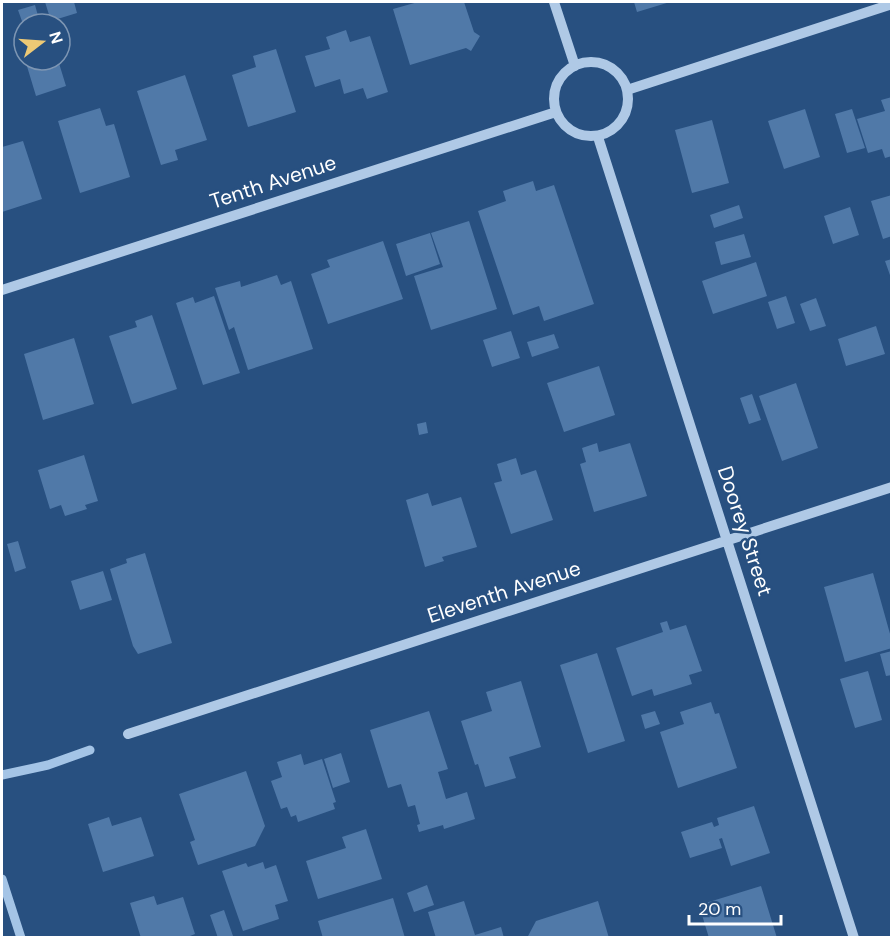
<svg xmlns="http://www.w3.org/2000/svg" width="893" height="939" font-family="'DM Sans',sans-serif">
  <style>
    .lines { fill: none; stroke-linecap: round; stroke-linejoin: round }
    .stream { stroke: #a4c4e6; stroke-width: 9 }
    .building { fill: #5079a8 }
    .minor { stroke: #afc9e6; stroke-width: 10 }
    .labels { text-anchor: middle; stroke-width: 5; stroke-linejoin: round; paint-order: stroke }
    .street-label { font-size: 21px; fill: #fff; stroke: #285080 }
  </style>
  <rect width="100%" height="100%" fill="#285080"/>
  <g class="lines">
    <path class="stream" d="M2 775 48 765 90 750
      M2 879 21 938"/>
  </g>
  <path class="building" d="M45 2H74L77 13 51 21Z
    M418 2H464L474 32 480 36 471 51 466 48 410 65 393 9Z
    M634 2H670L637 12Z
    M35 5 40 23 23 24 18 10Z
    M346 30 350 42 370 36 388 92 367 99 363 88 344 94 340 79 315 87 305 56 330 49 326 37Z
    M276 49 296 112 248 127 232 75 256 67 253 56Z
    M34 60H58L66 86 36 96 26 63Z
    M185 75 207 140 175 150 178 160 161 165 137 91Z
    M892 97V156L885 158 882 149 868 153 857 119 885 111 881 100Z
    M100 108 106 126 114 124 130 177 80 193 58 121Z
    M805 109 820 157 784 169 768 121Z
    M852 109 865 148 847 153 835 114Z
    M712 120 729 183 692 193 675 130Z
    M23 141 42 199 2 212V147Z
    M533 181 536 191 554 185 594 304 544 321 539 306 513 315 478 211 506 201 503 191Z
    M892 195V236L883 239 871 201Z
    M739 205 743 218 714 228 710 215Z
    M850 207 859 235 833 244 824 216Z
    M469 221 497 309 431 330 414 276 443 267 431 233Z
    M430 233 440 264 406 276 396 244Z
    M744 234 751 257 721 265 715 242Z
    M383 241 403 299 328 324 311 274 330 267 327 260Z
    M892 259V278H891L885 261Z
    M756 262 767 296 713 314 702 281Z
    M277 275 281 285 291 281 313 349 248 370 234 327 229 330 215 288 240 281 241 287Z
    M214 296 240 373 203 385 176 303 193 297 195 303Z
    M786 296 795 323 777 329 768 302Z
    M816 298 826 326 810 331 800 304Z
    M152 315 177 389 132 404 109 336 137 327 135 321Z
    M876 326 885 354 846 366 838 339Z
    M511 331 520 358 492 367 483 340Z
    M554 334 559 348 532 357 527 342Z
    M74 338 94 404 43 420 24 354Z
    M599 366 615 415 564 432 547 383Z
    M796 383 818 448 782 461 759 396Z
    M752 394 761 420 749 424 740 398Z
    M426 422 428 433 419 435 417 424Z
    M597 443 599 452 630 443 647 496 594 512 580 464 586 462 582 448Z
    M84 455 98 501 85 505 87 509 65 516 61 505 50 509 38 470Z
    M516 458 521 475 536 470 553 520 511 534 494 483 502 481 497 464Z
    M428 493 432 506 461 497 477 547 442 557 444 561 425 567 406 500Z
    M18 541 26 568 15 572 7 544Z
    M145 553 172 643 138 654 133 646 110 569 127 563 126 559Z
    M103 571 112 600 80 610 71 581Z
    M873 573 892 641V648L845 662 824 587Z
    M667 621 670 630 686 625 702 671 689 675 692 684 654 696 652 689 632 696 616 648 663 632 660 623Z
    M892 651V675L886 676 880 654Z
    M597 653 625 741 588 753 560 665Z
    M868 671 882 720 855 728 840 679Z
    M521 681 541 747 509 757 516 778 485 787 478 764 475 765 461 721 492 711 486 692Z
    M711 702 715 714 719 713 737 768 678 788 660 732 684 724 680 712Z
    M429 711 448 769 438 772 446 799 467 792 475 819 444 829 443 825 419 832 417 825 420 824 415 805 408 807 401 784 388 788 370 730Z
    M655 711 660 724 645 729 641 715Z
    M341 753 350 782 333 788 324 759Z
    M301 754 304 765 322 759 336 802 333 803 335 809 298 822 296 815 291 817 287 807 281 809 271 781 282 777 277 762Z
    M246 771 265 826 255 846 198 865 190 842 195 840 179 794Z
    M754 806 770 853 731 866 722 838 719 839 722 848 690 858 681 832 712 822 714 827 719 825 717 818Z
    M109 817 112 826 141 817 154 856 103 872 88 824Z
    M366 829 382 879 318 899 306 861 346 848 342 837Z
    M263 862 265 869 276 865 288 901 275 905 279 919 243 931 222 871 246 863 248 867Z
    M427 885 434 905 414 912 407 893Z
    M761 886 777 938H709L699 905Z
    M154 896 157 905 183 897 195 934 185 938H141L130 903Z
    M393 898 405 938H323L318 921Z
    M464 901 475 935 501 927 504 938H436L428 912Z
    M598 901 609 938H527L536 921Z
    M224 910 233 936 218 938 210 915Z"/>
  <g class="lines">
    <path class="minor" d="M554 2 575 66
      M554 99a37 37 0 1 1 74 0a37 37 0 1 1-74 0Z
      M627 90 892 4
      M598 137 854 938
      M2 290 556 112
      M128 734 892 487"/>
  </g>
  <g class="labels">
    <g class="street-label">
      <text transform="translate(273 182) rotate(-18)" y="7">Tenth Avenue</text>
      <text transform="translate(745 531) rotate(72)" y="7">Doorey Street</text>
      <text transform="translate(504 592) rotate(-18)" y="7">Eleventh Avenue</text>
    </g>
  </g>
  <rect width="893" height="939" fill="none" stroke="#ffffff" stroke-width="6"/>
  <g transform="translate(42 42) rotate(73)"><circle r="28" fill="#285080" stroke="#7e96b3" stroke-width="1.5"/>
  <path d="M0-4.5L10 22L0 15L-10 22Z" fill="#edc975"/>
  <text y="-9" font-size="16" font-weight="bold" text-anchor="middle" fill="#ffffff">N</text>
  </g>
  <path d="M689 915v9h92v-9" fill="none" stroke="#ffffff" stroke-width="3"/>
  <text x="698" y="915" font-size="18" fill="#ffffff" stroke="#285080" stroke-width="4.5" paint-order="stroke">20 m</text>
</svg>
